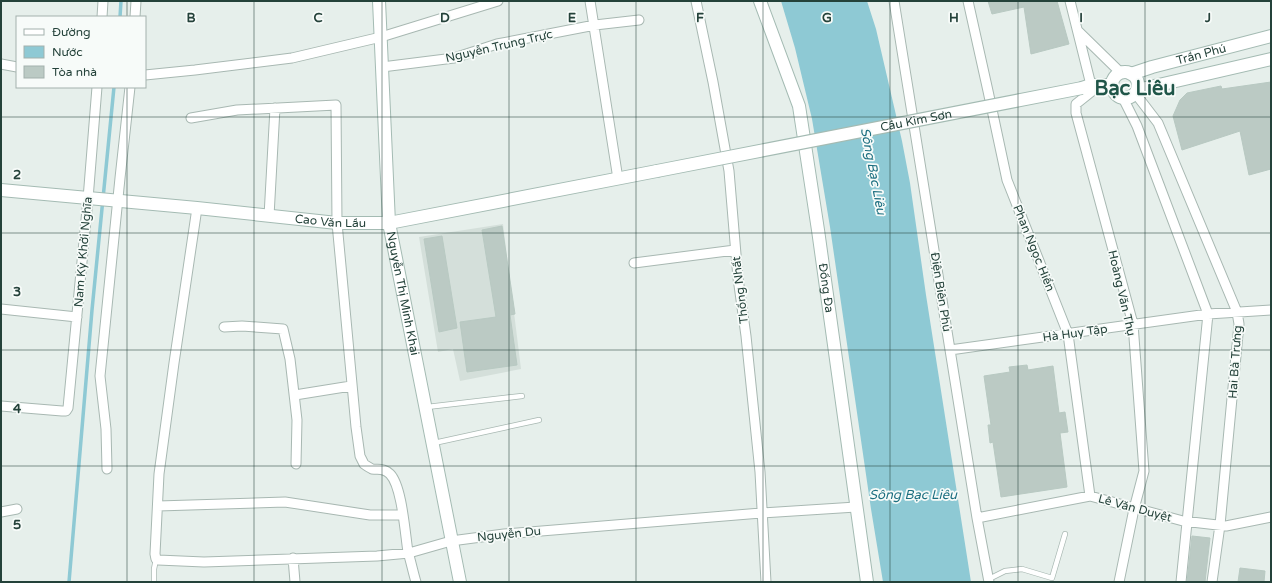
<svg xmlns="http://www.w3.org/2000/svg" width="1272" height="583" font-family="'Varela Round',sans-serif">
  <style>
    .built { fill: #d4dfda }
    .water { fill: #8ec9d4 }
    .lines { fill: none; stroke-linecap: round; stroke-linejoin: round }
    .stream { stroke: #8ec9d4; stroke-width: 3.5 }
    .building { fill: #bbcac4; stroke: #b8c9c2 }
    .lane-casing { stroke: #a8b8b2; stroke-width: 6 }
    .street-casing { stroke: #a8b8b2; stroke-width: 11 }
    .secondary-casing { stroke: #a4bbb3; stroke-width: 14 }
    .lane { stroke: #fff; stroke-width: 4.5 }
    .street { stroke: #fff; stroke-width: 9 }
    .secondary { stroke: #fff; stroke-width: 12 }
    .secondary-bridge-casing { stroke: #a4bbb3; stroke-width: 14; stroke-linecap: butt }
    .secondary-bridge { stroke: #fff; stroke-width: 12 }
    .grid { fill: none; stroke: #24423a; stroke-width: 1; stroke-opacity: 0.55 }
    .labels { text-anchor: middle; stroke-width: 3.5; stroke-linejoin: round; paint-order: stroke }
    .street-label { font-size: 12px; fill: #24423a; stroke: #f7fbf9 }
    .water-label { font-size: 13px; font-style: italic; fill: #1c6f80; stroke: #f7fbf9 }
    .town-label { font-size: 20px; font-weight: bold; fill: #1f5548; stroke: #f7fbf9 }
    .grid-label { font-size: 13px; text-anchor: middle; font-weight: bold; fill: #24423a; stroke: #f7fbf9; stroke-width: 3.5; stroke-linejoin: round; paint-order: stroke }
  </style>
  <rect width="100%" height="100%" fill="#e6efeb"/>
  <path class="built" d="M503 224 521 369 460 381 453 349 438 352 419 237Z"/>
  <path class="water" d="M781 1H867L876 29 902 141 910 183 926 295 971 582H883L871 509 830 227 812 119 795 48Z"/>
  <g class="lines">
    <path class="stream" d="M120 17 121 1
      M69 582 92 310 114 87"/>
  </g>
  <path class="building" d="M988 1H1057L1069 44 1031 54 1024 7 992 14Z
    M1271 82V169L1249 175 1240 131 1182 150 1173 116 1180 100 1187 93 1221 86 1222 89Z
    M502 226 515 314 510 315 517 365 467 372 460 322 496 317 482 230Z
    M442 236 457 328 439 332 424 239Z
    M1027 365 1028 370 1053 366 1059 413 1065 412 1068 432 1060 433 1067 487 1001 497 993 442 990 443 988 425H991L984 376 1010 372 1009 367Z
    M1192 536 1210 538 1205 582H1187Z
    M1240 568 1265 571 1264 582H1238Z"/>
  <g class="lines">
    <g class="lane-casing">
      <path id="lane" d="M427 407 522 396
        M434 443 539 420
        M989 579 1005 571 1022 569 1052 578 1065 534
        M154 582V569L156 559"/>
    </g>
    <g class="street-casing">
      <path id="street" d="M590 1 618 179
        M696 1 713 82 729 171 738 278 746 336 760 472 766 582
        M894 1 977 518 989 582
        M968 1 988 91 1007 180 1068 334 1090 496
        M1070 1 1091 85V92L1076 104V113L1133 324 1144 471 1134 509 1119 582
        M102 17 103 1
        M135 17 136 1
        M1078 31 1121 73
        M1 64 17 67
        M382 67 454 58 497 44 595 25 639 20
        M145 75 195 70 292 58 381 37 498 1
        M1135 93 1158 123 1237 312 1239 324 1220 525 1212 582
        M1123 98 1137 126 1208 314 1181 582
        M191 118 237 110 336 105 337 223 356 427 360 456 364 464C367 466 370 468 372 469 379 470 384 468 390 474 402 486 405 533 408 552 411 562 413 572 416 582
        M197 208 174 363 159 474 155 554 156 559 158 560 204 562 377 556 409 553 451 541 504 534 761 513 856 507
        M269 216 275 108
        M634 263 735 250
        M1 309 77 317
        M224 327 242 326 283 329 290 359 297 420 296 464
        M950 350 1208 314 1271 310
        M295 395 351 386
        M1 406 62 411H66L68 408 88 199 97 87
        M107 469 106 429 100 376 120 178 130 87
        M158 506 285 502 370 515H402
        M1 512 17 509
        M977 518 1090 496 1183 521 1226 526 1271 517
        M293 558 295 582"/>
    </g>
    <g class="secondary-casing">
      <g id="secondary">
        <path id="s1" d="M379 1 389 223 460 582"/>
        <path id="s2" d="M760 1 799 106 818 230 867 582"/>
        <circle cx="1125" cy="85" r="13"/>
        <path id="s3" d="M1131 74 1152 67 1271 36"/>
        <path d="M1082 88 1091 85H1112"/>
        <path d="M1137 90 1271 59"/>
        <path id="s4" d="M1 190 197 208 337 223H389L657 171"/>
      </g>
    </g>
    <use href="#lane" class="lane"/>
    <use href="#street" class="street"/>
    <use href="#secondary" class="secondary"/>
    <g class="secondary-bridge-casing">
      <g id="secondary-bridge">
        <path id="s5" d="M657 171 1082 88"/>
      </g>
    </g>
    <use href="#secondary-bridge" class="secondary-bridge"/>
  </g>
  <path class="grid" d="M127 1V17M254 1V582M382 1V582M509 1V582M636 1V582M763 1V582M890 1V582M1018 1V582M1145 1V582M127 87V582M1 117H1271M1 233H1271M1 350H1271M1 466H1271"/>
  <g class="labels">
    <g class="street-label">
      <text transform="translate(499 46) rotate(-13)" y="4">Nguyễn Trung Trực</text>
      <text dy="4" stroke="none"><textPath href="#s3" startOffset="73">Trần Phú</textPath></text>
      <text dy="4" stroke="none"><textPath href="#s5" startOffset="264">Cầu Kim Sơn</textPath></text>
      <text dy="4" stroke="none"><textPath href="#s4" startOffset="331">Cao Văn Lầu</textPath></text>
      <text transform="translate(1034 248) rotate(68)" y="4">Phan Ngọc Hiển</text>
      <text transform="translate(83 252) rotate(-85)" y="4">Nam Kỳ Khởi Nghĩa</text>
      <text dy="4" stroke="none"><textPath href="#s2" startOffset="296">Đống Đa</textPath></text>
      <text transform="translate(740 290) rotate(-97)" y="4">Thống Nhất</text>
      <text transform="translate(941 292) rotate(81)" y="4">Điện Biên Phủ</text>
      <text transform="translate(1122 293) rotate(77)" y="4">Hoàng Văn Thụ</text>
      <text dy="4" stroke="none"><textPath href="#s1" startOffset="294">Nguyễn Thị Minh Khai</textPath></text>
      <text transform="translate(1075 333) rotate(-8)" y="4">Hà Huy Tập</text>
      <text transform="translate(1235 362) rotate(-86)" y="4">Hai Bà Trưng</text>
      <text transform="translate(1135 508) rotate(15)" y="4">Lê Văn Duyệt</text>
      <text transform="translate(509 534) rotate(-6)" y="4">Nguyễn Du</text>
    </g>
    <g class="water-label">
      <text transform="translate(874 171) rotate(79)" y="5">Sông Bạc Liêu</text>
      <text x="913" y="499">Sông Bạc Liêu</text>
    </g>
    <g class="town-label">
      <text x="1135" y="95">Bạc Liêu</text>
    </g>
  </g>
  <g class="grid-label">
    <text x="191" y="22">B</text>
    <text x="318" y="22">C</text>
    <text x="445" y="22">D</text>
    <text x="572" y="22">E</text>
    <text x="700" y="22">F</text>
    <text x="827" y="22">G</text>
    <text x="954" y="22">H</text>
    <text x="1081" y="22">I</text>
    <text x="1208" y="22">J</text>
    <text x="17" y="179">2</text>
    <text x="17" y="296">3</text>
    <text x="17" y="413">4</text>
    <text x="17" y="529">5</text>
  </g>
  <rect width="1272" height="583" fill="none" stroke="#24423a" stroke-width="4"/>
  <rect x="16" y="16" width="130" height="72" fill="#f7fbf9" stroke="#a3b1ad"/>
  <rect x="24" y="29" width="20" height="6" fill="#ffffff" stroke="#a3b1ad"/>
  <text x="52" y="36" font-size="12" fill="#24423a">Đường</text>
  <rect x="24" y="46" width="20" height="12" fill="#8ec9d4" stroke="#a3b1ad"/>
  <text x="52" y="56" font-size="12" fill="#24423a">Nước</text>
  <rect x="24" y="66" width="20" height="12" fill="#bbcac4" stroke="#a3b1ad"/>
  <text x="52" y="76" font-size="12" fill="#24423a">Tòa nhà</text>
</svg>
